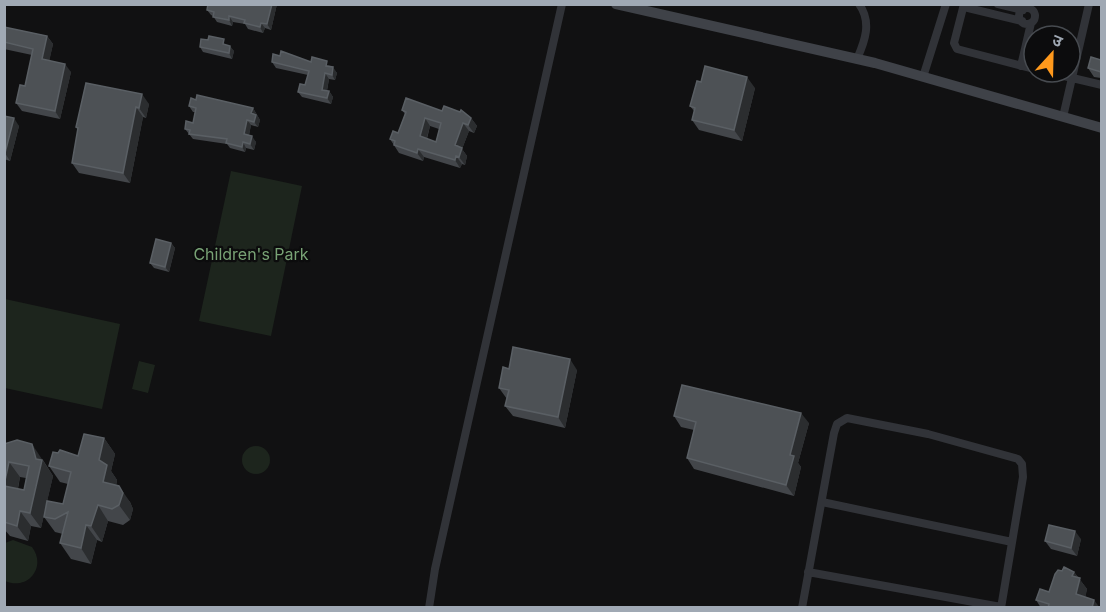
<svg xmlns="http://www.w3.org/2000/svg" width="1106" height="612" font-family="Inter,'Noto Sans Devanagari',sans-serif">
  <style>
    .green { fill: #1d251d }
    .lines { fill: none; stroke-linecap: round; stroke-linejoin: round }
    .street { stroke: #313338; stroke-width: 8 }
    .secondary { stroke: #3f4248; stroke-width: 10 }
    .wall { fill: #43464a; fill-rule: evenodd }
    .shaded-wall { fill: #2b2d2f }
    .building { fill: #4d5155; stroke: #5a5f64; stroke-width: 1.5; fill-rule: evenodd }
    .labels { text-anchor: middle; stroke-width: 4.5; stroke-linejoin: round; paint-order: stroke }
    .park-label { font-size: 16px; fill: #78a275; stroke: #0c0c0d }
  </style>
  <rect width="100%" height="100%" fill="#111112"/>
  <path class="green" d="M231 171 302 186 271 336 199 321Z
    M5 299 120 324 102 409 5 388Z
    M139 361 155 365 148 393 132 389Z
    M242 460a14 14 0 1 1 28 0a14 14 0 1 1-28 0Z
    M13 540 32 547C47 567 28 591 5 581V543Z"/>
  <g class="lines">
    <path class="street" d="M964 4 954 43 957 49 1034 69
      M998 4 1023 10
      M964 7 1022 21
      M1019 16a8 8 0 1 1 16 0a8 8 0 1 1-16 0Z
      M857 59C865 41 872 22 859 4
      M1021 66 1031 23
      M1047 72 1102 85
      M923 77 946 4
      M1063 117 1089 4
      M822 502 1012 542
      M808 572 1001 607
      M429 608 435 569 562 4
      M802 608 834 433 837 424 847 418 928 434 1018 459 1022 464 1023 477 1001 608"/>
    <path class="secondary" d="M616 4 875 63 1102 128"/>
  </g>
  <path class="wall" d="M208 4H277L271 30 265 28 263 33 248 29 245 24 233 22 232 26 217 22 213 16 211 15 207 10Z
    M4 27 47 36 53 44 49 61 71 72 60 119 22 111 16 103 25 86 32 55 4 49Z
    M228 45 234 51 232 59 203 52 200 47Z
    M1101 60V78L1094 77 1088 68Z
    M272 62H311L331 66 337 73 335 80 329 79 327 91H329L333 97 331 104 302 97 298 92 305 85 308 75 276 68Z
    M701 82 755 88 742 141 699 130 692 120 694 111 690 106Z
    M86 83 149 104 146 118 143 117 130 183 79 173 72 163 78 130 76 127Z
    M189 106 253 108 260 120 258 127 251 125 249 135 256 142 254 150 246 148 245 152 230 148 227 144 193 139 185 129 193 123 195 112H193Z
    M402 110 442 111 471 118 477 126 474 133 469 131 462 149 467 156 465 165 462 164 460 168 424 157 423 161 399 153 390 139 398 133 405 114ZM430 126 439 129 436 142 427 139Z
    M4 116 19 126 10 161 4 159Z
    M171 243 175 248 169 272 154 268 150 263Z
    M509 369 577 370 565 428 513 416 505 406 507 399 499 388Z
    M674 416 809 423 798 463 801 467 794 496 694 469 687 458 694 430 681 427Z
    M104 438 115 454 111 471 117 480 116 486 130 502 133 509 130 520 123 525 108 521 102 542 97 540 91 564 71 559 60 543 63 534 55 532 44 517 47 501 41 528 31 526 28 541 10 536 4 529V444L43 460 53 476 47 501 63 504 68 484 60 482 49 466 58 453 78 456ZM20 477 26 478 24 490 18 489Z
    M1081 539 1077 556 1051 549 1045 541Z
    M1062 571 1074 572 1087 589 1085 597 1100 608H1041L1036 600 1049 592Z"/>
  <path class="shaded-wall" d="M272 4H277L271 30 267 24Z
    M229 16 233 22 232 26 229 20Z
    M261 23 265 28 263 33 260 27Z
    M47 36 53 44 48 67 42 59Z
    M230 46 234 51 232 59 229 53Z
    M65 64 71 72 60 119 55 111Z
    M333 67 337 73 335 80 332 75Z
    M325 73 329 79 326 95 322 90Z
    M747 77 755 88 742 141 734 130Z
    M329 91 333 97 331 104 327 98Z
    M142 94 149 104 146 118 139 108Z
    M136 107 143 117 130 183 123 173Z
    M253 108 260 120 258 127 254 122 251 113Z
    M14 118 19 126 10 161 5 153Z
    M425 118 430 126 425 144 420 136Z
    M471 118 477 126 474 133 468 125Z
    M247 120 251 125 248 140 244 134Z
    M463 123 469 131 462 149 467 156 465 165 459 157 455 145Z
    M252 136 256 142 254 150 250 144Z
    M243 142 246 148 245 152 242 147Z
    M418 149 424 157 423 161 417 153Z
    M456 156 462 164 460 168 455 160Z
    M171 243 175 248 169 272 165 267Z
    M570 359 577 370 565 428 558 417Z
    M801 413 809 423 798 463 801 467 794 496 786 485 790 455Z
    M104 438 115 454 111 471 117 480 114 498 103 482 99 460Z
    M32 444 53 476 41 528 30 513 36 459Z
    M9 462 20 477 15 501 4 486Z
    M119 486 130 502 133 509 130 520 119 505Z
    M98 505 108 521 102 542 91 526Z
    M20 511 31 526 28 541 17 526Z
    M86 525 97 540 91 564 81 548Z
    M1075 531 1081 539 1077 556 1071 548Z
    M1074 572 1087 589 1084 605 1076 594 1072 576Z
    M1094 600 1100 608H1092Z"/>
  <path class="building" d="M208 4H272L267 24 261 23 260 27 244 23 245 20 229 16V20L213 17 214 12 207 10Z
    M4 27 47 36 42 59 65 64 55 111 16 103 20 85 25 86 33 49 4 42Z
    M209 36 224 39 223 44 230 46 229 53 200 47 201 39 208 40Z
    M281 51 311 62 312 57 327 61 326 66 333 67 332 75 325 73 322 90 329 91 327 98 298 92 300 84 305 85 309 71 272 62 273 54 280 56Z
    M1091 57 1101 60V72L1088 68Z
    M705 66 747 77 734 130 692 120 695 108 690 106 697 81 701 82Z
    M86 83 142 94 139 108 136 107 123 173 72 163 78 128 76 127Z
    M197 95 253 108 251 113 256 115 254 122 247 120 244 134 252 136 250 144 243 142 242 147 226 143 227 139 189 134 190 130 185 129 186 121 193 123 196 108 189 106 191 98 196 100Z
    M406 98 442 111 444 106 460 112 461 110 471 118 468 125 463 123 455 145 462 148 459 157 456 156 455 160 418 149 417 153 394 145 395 141 390 139 393 131 398 133 406 112 402 110ZM425 118 441 123 436 142 420 136Z
    M4 116 14 118 5 153H4Z
    M156 239 171 243 165 267 150 263Z
    M513 347 570 359 558 417 505 406 509 390 499 388 503 367 509 369Z
    M682 385 801 413 790 455 794 456 786 485 687 458 696 422 674 416Z
    M84 434 104 438 99 460 107 465 103 482 119 486 123 493 119 505 112 509 98 505 91 526 86 525 81 548 60 543 68 512 55 519 44 517 47 501 63 504 71 472 49 466 53 452 58 453 60 450 78 456Z
    M17 440 32 444 36 459 42 460 30 513 20 511 17 526 4 522V486L24 490 29 466 9 462 4 485V444Z
    M1049 525 1075 531 1071 548 1045 541Z
    M1064 567 1074 572 1072 576 1080 578 1076 594 1094 600 1092 608H1048L1049 604 1036 600 1040 589 1049 592 1055 574 1058 570 1062 571Z"/>
  <g class="labels">
    <g class="park-label">
      <text x="251" y="260">Children's Park</text>
    </g>
  </g>
  <rect width="1106" height="612" fill="none" stroke="#a0a9b4" stroke-width="12"/>
  <g transform="translate(1052 54) rotate(22)"><circle r="28" fill="#0c0c0d" stroke="#474b50" stroke-width="1.5"/>
  <path d="M0-4.5L10 22L0 15L-10 22Z" fill="#ff991c"/>
  <text y="-9" font-size="16" font-weight="bold" text-anchor="middle" fill="#a0a9b4">उ</text>
  </g>
</svg>
